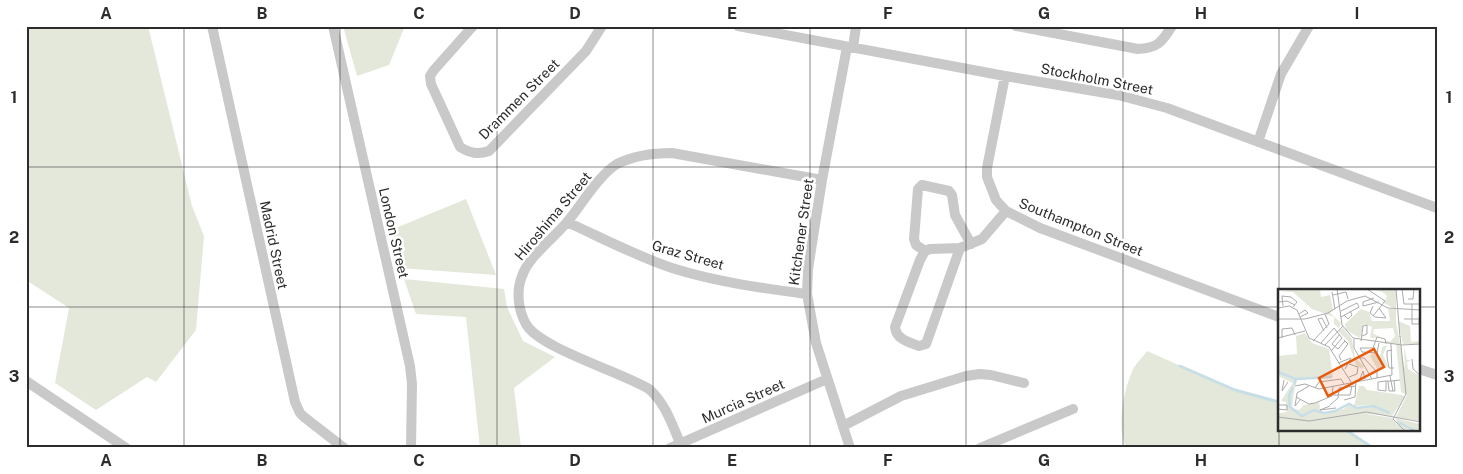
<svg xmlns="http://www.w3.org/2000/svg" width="1463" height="474" font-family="'Public Sans',sans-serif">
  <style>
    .green { fill: #e3e8da }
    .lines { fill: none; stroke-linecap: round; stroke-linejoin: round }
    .stream { stroke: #c8dee7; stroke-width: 3 }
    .minor { stroke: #c9c9c9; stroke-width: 10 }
    .grid { fill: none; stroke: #2c2c2c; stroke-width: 1; stroke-opacity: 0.55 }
    .labels { text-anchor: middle; stroke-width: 5; stroke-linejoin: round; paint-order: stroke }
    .street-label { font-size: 14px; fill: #2c2c2c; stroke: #fff }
    .inset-river { fill: none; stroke: #c8dee7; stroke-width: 2.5 }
    .inset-road { fill: none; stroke: #ababab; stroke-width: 1 }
    .view { fill: #e8590c; fill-opacity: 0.15; stroke: #e8590c; stroke-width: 2.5 }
    .inset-edge { fill: none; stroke: #2c2c2c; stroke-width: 2.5 }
    .neatline { fill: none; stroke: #2c2c2c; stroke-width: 2 }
    .grid-label { font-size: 16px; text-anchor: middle; font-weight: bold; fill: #2c2c2c }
  </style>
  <rect width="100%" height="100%" fill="#fff"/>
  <path class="green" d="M26 26H148L192 206 204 236 196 330 156 382 147 377 96 410 55 383 69 308 26 280Z
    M343 26H405L389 65 357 76Z
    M466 199 496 275 400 268 391 230Z
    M404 279 504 289 507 307 523 341 555 357 514 388 521 448H480L466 317 416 314Z
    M1147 351 1235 390 1279 402V430H1346L1373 448H1126C1117 428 1123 393 1131 374 1134 365 1142 358 1147 351Z"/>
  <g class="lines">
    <path class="stream" d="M1180 366 1235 390 1279 402
      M1346 430 1373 448"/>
    <path class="minor" d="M212 26 295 402 300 413 304 417 344 448
      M333 26 410 366 412 384 411 448
      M473 26 434 70 430 76 431 84 460 147C470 153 478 155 489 151L586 51 602 26
      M738 26 1005 76 1118 95 1167 108 1437 208
      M1016 26 1138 49C1158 48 1162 42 1172 26
      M847 47 822 180 808 269 807 294 816 343 850 448
      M853 48 856 26
      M1005 76 987 168V177L996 200 1006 211 1040 228 1279 317
      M1258 142 1281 74 1309 26
      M567 222C602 238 636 256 672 268 716 282 762 288 807 294
      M960 248 926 344 919 346C908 342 896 339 895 327L920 260 925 251 930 249 960 248 982 239 1006 211
      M925 251 916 245 914 239 918 189 922 185 949 191 952 195 955 215 971 244
      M1419 369 1437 375
      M26 381 126 448
      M843 426 901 396 966 376 980 374 991 375 1024 383
      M680 443C672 424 665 403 649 389 621 372 539 348 526 324 518 310 516 291 522 276 529 256 554 238 568 221 581 205 600 174 617 164 635 155 653 153 672 153L822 180
      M670 448 827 379
      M980 448 1073 409"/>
  </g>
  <path class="grid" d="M184 26V448M340 26V448M497 26V448M653 26V448M810 26V448M966 26V448M1123 26V448M1279 26V448M26 167H1437M26 307H1279M1419 307H1437"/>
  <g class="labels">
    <g class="street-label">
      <text transform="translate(1097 79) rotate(11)" y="5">Stockholm Street</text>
      <text transform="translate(519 99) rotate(-45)" y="5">Drammen Street</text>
      <text transform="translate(553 216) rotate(-50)" y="5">Hiroshima Street</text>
      <text transform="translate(1081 227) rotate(22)" y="5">Southampton Street</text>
      <text transform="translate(801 232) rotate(-82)" y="5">Kitchener Street</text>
      <text transform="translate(394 233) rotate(77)" y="5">London Street</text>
      <text transform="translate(274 245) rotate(78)" y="5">Madrid Street</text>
      <text transform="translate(688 255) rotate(16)" y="5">Graz Street</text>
      <text transform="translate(743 401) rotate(-24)" y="5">Murcia Street</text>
    </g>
  </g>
  <g transform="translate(1278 289)">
    <rect width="142" height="142" fill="#fff"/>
    <path d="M42 0 43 8 52 6 55 21 52 24 63 34 61 39 56 35V28L34 20 15 3 0 2ZM96 0H118V33L127 81 126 57 129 71H133L129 73 130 80 142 87V132L118 128 129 106 123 103 118 55 109 54 108 51 112 53 117 47 115 39 96 40 95 44 101 48 95 49 92 48 94 38 86 35 82 49 68 41 67 35 83 20 91 23 94 32H112L110 20H117L106 14 109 7 106 4ZM120 32 132 37 133 53 142 52V55H125ZM65 39 74 50 77 69 86 77 84 80 78 76 70 52 60 42ZM27 44 34 54 51 60 55 88 18 90 17 95 0 87V67L19 65 18 47ZM109 56 105 66 110 77 100 81 92 67 96 64 102 68 104 58ZM14 95 17 96 14 119 21 121 26 116 41 113 43 124 66 120 70 116 80 119 95 118 110 123 95 116 76 117 81 97H86L89 101 124 106 127 108 114 127 83 124 114 129 121 138 117 129 142 135V140L0 142V124L9 123 8 113 3 112Z" fill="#e3e8da"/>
    <path class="inset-river" d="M0 83 18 90 16 96M18 90 54 88M15 98 11 107 12 118 24 127 36 121 46 124 57 122 71 115 79 119 95 117 112 124M120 133 137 142"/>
    <path class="inset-road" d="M59 0 64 36 75 49 124 56 143 55M89 0 107 12 95 27M118 0 122 48M124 0 126 15H143M54 3 57 20M55 6 68 3 70 10M130 10H135L136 0M0 13 9 12 17 16M134 15V35H141L142 21M5 17 4 7 13 8 19 13 15 18M85 17V13L96 9M85 17 101 13M95 17 92 24 97 28 108 29 101 19M0 19 11 17 19 21 31 49 51 58 73 93M21 25 27 21 30 24 22 28M66 26 70 30 74 26 72 22M63 28 81 18 79 14 63 22M0 30H27L50 24 69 12 87 7 110 19 143 21M126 30H142M46 42 40 30 44 29 49 39M62 45 54 55 60 60 67 52M122 47 128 105 115 130 127 142M0 49 27 42M4 49V40L14 39 17 46M76 50V59L94 90M35 52 51 35 47 25M83 52 85 37 89 36V45L84 47M43 54 56 39 64 49 53 62M101 54 99 64 84 63 82 59H95L99 48 107 50 108 55M47 56 65 37M114 61 109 62V68L111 79H116M81 69H86L99 83V89M134 70 135 80 143 87M63 71 61 67 70 55 66 51M60 74 73 69 67 80M112 87 115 102M71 88 79 85 80 78 71 75M82 90 85 82 87 90M6 91 4 102 10 93M108 92V102L100 101V93L108 92H113L122 91M110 92 111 102H117L116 91M17 97 27 95 41 100 114 86 113 55M37 99 41 93 63 90 66 95M55 106H72L74 97M18 108 31 115 37 114 54 107 55 98M23 110 17 117 19 104 31 97M66 111 77 108 78 91M0 116H9V121L0 120M52 116 60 109 61 99 78 97M52 117 42 121 58 119M0 128 31 132 88 123 143 133"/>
    <path class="view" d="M96 60 106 78 50 107 41 89Z"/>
    <rect width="142" height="142" class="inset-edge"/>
  </g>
  <rect width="1463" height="474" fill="none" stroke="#ffffff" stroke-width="55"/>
  <rect x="28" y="28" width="1408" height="418" class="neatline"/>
  <g class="grid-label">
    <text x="106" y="19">A</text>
    <text x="262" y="19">B</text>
    <text x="419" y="19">C</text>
    <text x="575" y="19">D</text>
    <text x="732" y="19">E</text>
    <text x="888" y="19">F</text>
    <text x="1044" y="19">G</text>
    <text x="1201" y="19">H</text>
    <text x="1357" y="19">I</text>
    <text x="14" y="103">1</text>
    <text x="1449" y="103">1</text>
    <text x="14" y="243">2</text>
    <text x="1449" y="243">2</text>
    <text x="14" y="382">3</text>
    <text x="1449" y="382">3</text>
    <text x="106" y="466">A</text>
    <text x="262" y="466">B</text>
    <text x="419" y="466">C</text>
    <text x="575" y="466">D</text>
    <text x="732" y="466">E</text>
    <text x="888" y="466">F</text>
    <text x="1044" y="466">G</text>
    <text x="1201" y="466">H</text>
    <text x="1357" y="466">I</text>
  </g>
</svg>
